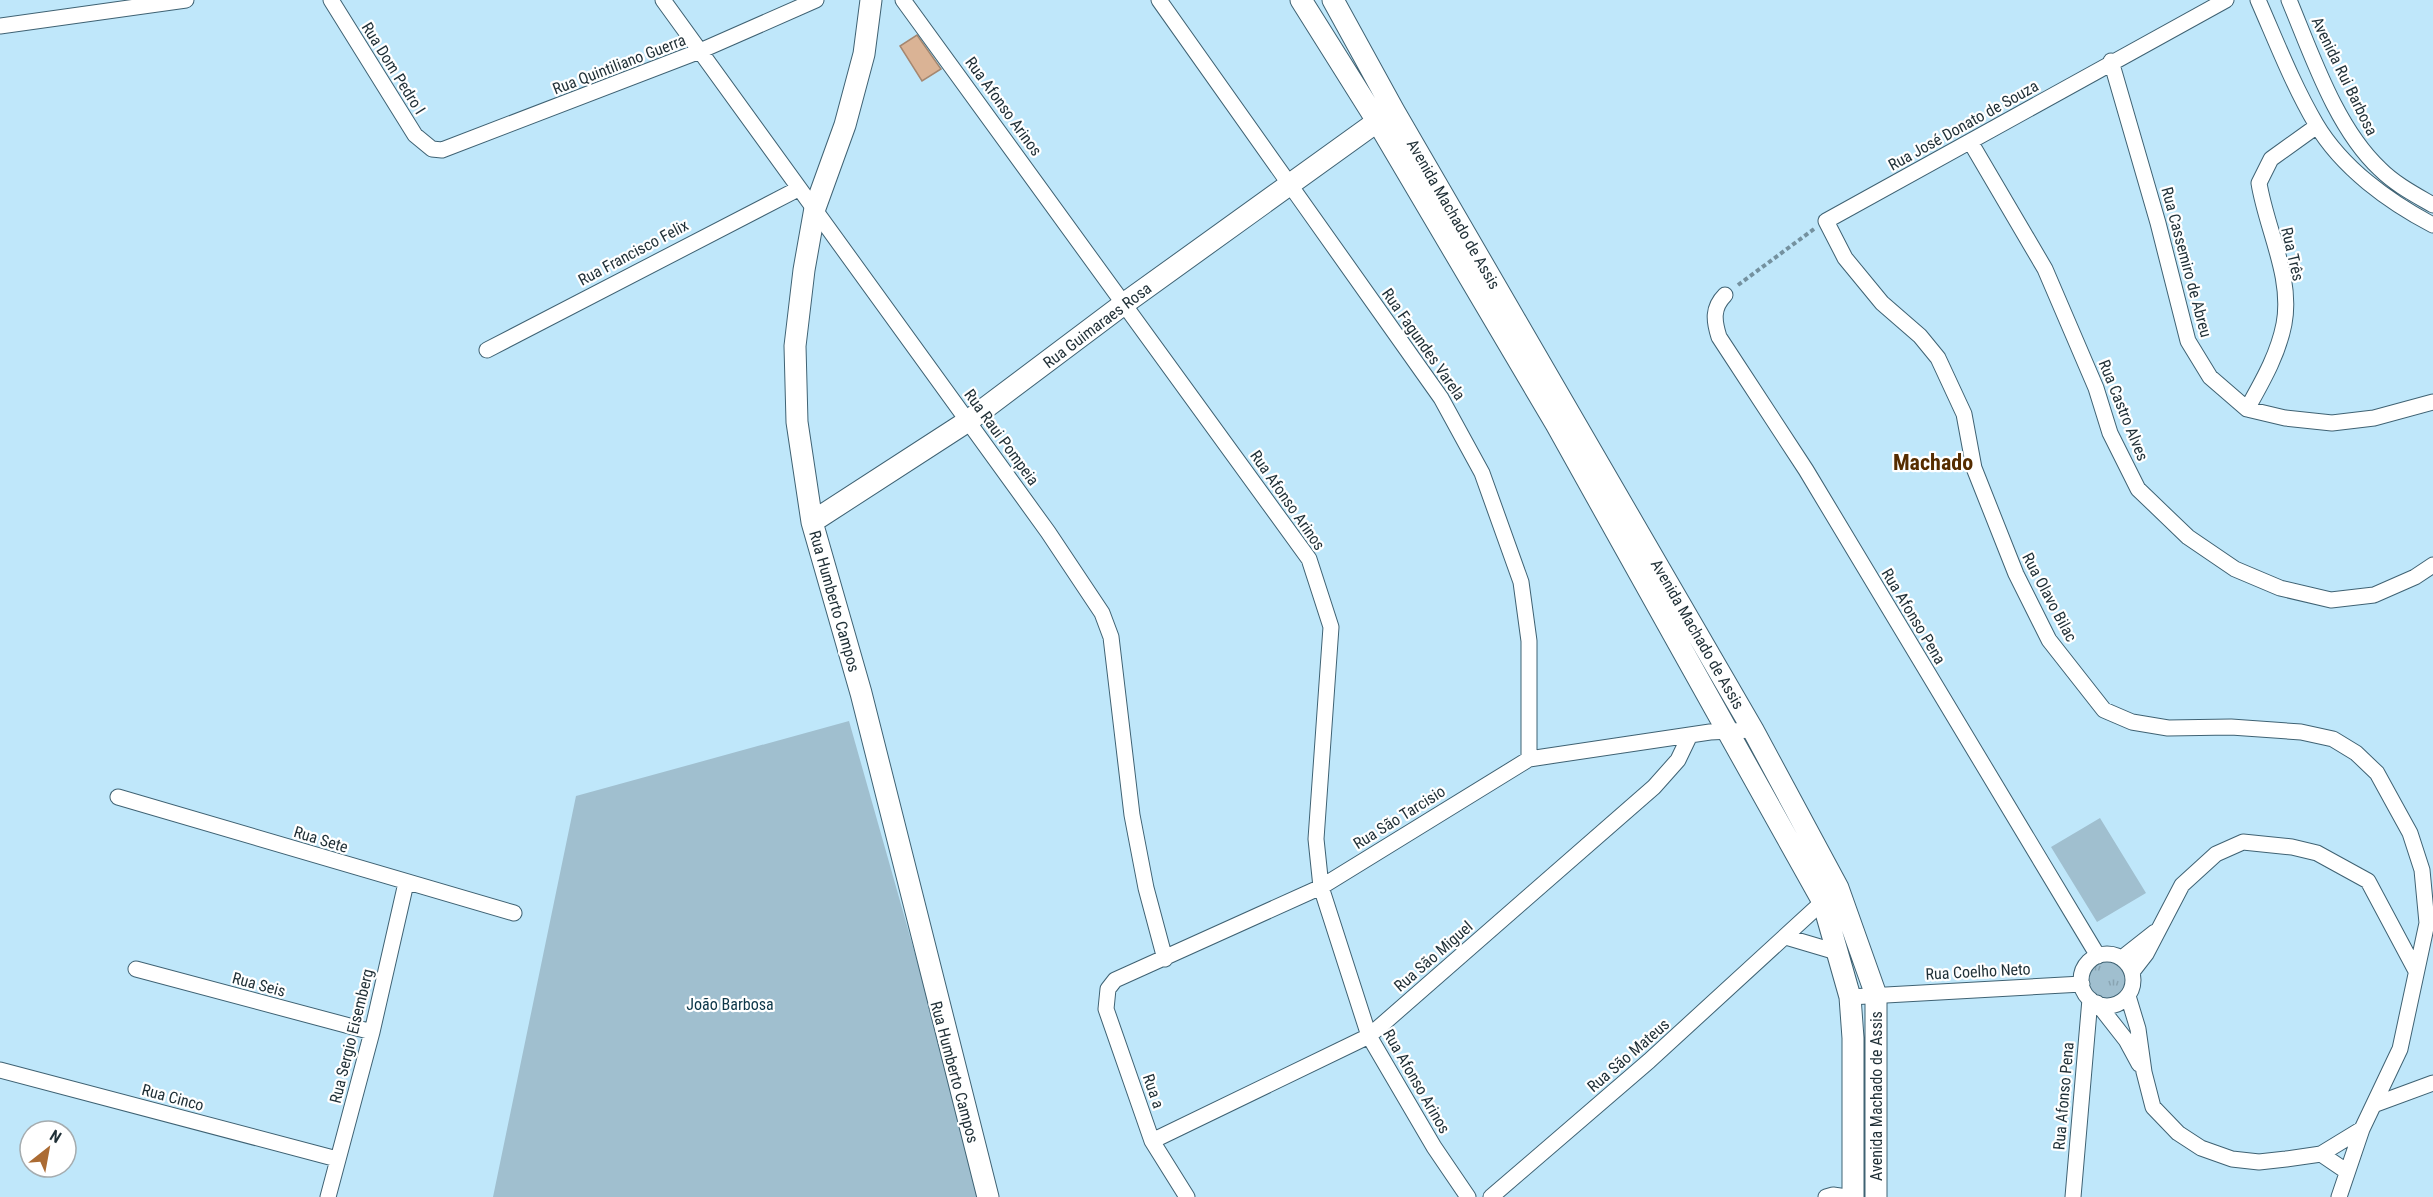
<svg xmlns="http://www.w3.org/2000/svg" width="2433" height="1197" font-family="'Roboto Condensed',sans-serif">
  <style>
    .grass { fill: url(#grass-tufts) }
    .green { fill: #a0bfcf }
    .building { fill: #dab395; stroke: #a58770; stroke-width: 1.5 }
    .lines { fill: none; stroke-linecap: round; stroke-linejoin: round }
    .street-casing { stroke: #3f6273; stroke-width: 17 }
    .secondary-casing { stroke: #3f6273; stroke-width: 23 }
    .path { stroke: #74919f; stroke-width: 4; stroke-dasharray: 4.5 3; stroke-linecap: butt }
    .street { stroke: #fff; stroke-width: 15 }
    .secondary { stroke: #fff; stroke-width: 21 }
    .labels { text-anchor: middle; stroke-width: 4.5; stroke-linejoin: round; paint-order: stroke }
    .street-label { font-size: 16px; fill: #1f2f36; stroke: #fff }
    .park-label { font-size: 16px; fill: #0c3648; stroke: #fff }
    .district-label { font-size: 22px; font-weight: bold; fill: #552c00; stroke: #fff }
  </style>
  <defs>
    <pattern id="grass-tufts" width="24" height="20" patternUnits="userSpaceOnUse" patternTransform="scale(1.5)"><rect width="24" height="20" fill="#a0bfcf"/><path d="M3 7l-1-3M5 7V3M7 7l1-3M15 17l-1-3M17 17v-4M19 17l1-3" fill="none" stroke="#89a4b2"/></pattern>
  </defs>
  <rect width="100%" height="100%" fill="#bfe7fa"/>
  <path class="grass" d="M2088 981a20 20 0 1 1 40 0a20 20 0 1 1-40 0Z"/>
  <path class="green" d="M849 721 984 1197H493L576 796Z
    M2100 818 2146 893 2097 922 2051 847Z"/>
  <path class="building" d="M917 35 941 69 922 81 900 46Z"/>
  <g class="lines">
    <g class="street-casing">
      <path id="street" d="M331 0 415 135 432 149 442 150 700 51 816 0
        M663 0 1048 532 1102 613 1111 637 1132 815 1146 888 1165 959
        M903 0 1309 559 1331 627 1316 839 1321 887 1369 1036 1434 1147 1468 1197
        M1159 0 1441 398 1482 473 1521 582 1529 641V759
        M2226 0 1826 221 1845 258 1882 303 1920 336 1938 358 1964 414 1974 468 2016 574 2049 640 2104 710 2132 722 2168 728 2231 727 2301 732 2333 739 2356 753 2377 773 2394 804 2410 833 2422 870 2427 923 2400 1049 2362 1129 2339 1197
        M2258 0C2276 41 2293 85 2316 124 2342 168 2389 202 2433 225
        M2289 0C2312 55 2336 128 2380 169 2395 184 2414 194 2433 205
        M0 26 186 0
        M2111 61 2158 223 2188 341 2210 377 2247 409 2285 418 2332 423 2374 418 2433 402
        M1971 143 2045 269 2096 388 2110 433 2138 489 2188 537 2235 569 2280 588 2331 600 2374 595 2415 577 2433 565
        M1725 295C1712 308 1714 321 1719 337L1806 470 2098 956
        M487 350 798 189
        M2247 409C2262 382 2278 355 2284 324 2293 277 2266 228 2259 183L2271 159 2317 126
        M118 797 514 913
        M1786 937 1840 953
        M2081 980a26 26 0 1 1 52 0a26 26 0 1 1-52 0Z
        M2122 958 2155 932
        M136 969 372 1032
        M2132 972 2146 954 2182 885 2216 854 2243 842 2292 847 2317 853 2368 881 2416 971
        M2128 996 2138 1029 2144 1072 2153 1107 2178 1133 2201 1148 2232 1159 2259 1162 2286 1159 2321 1154 2362 1129
        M1850 997 2082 984
        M2097 1003 2126 1040 2139 1064
        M0 1070 337 1159
        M2376 1104 2433 1083
        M1152 1141 1369 1036 1654 787 1678 760 1690 735
        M2321 1154 2346 1171
        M328 1197 372 1032 406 883
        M1187 1197 1152 1141 1106 1009 1108 989 1115 980 1321 887 1529 759 1710 732 1753 730
        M1491 1197 1649 1061 1829 896
        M1826 1197 1833 1195 1847 1197
        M2073 1197 2090 999"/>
    </g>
    <g class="secondary-casing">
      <path id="secondary" d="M871 0 864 54 845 125 815 208 804 270 795 346 797 422 812 522 861 693 988 1197
        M1301 0 1377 121 1556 424 1823 902 1850 997 1853 1038V1197
        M1333 0 1394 111 1753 730 1838 888 1876 995V1197
        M812 522 968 421 1125 303 1389 113"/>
    </g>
    <path class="path" d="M1738 285 1814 229"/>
    <use href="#street" class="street"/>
    <use href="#secondary" class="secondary"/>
  </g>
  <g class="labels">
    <g class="street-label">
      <text transform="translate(619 64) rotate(-21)" y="6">Rua Quintiliano Guerra</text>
      <text transform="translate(394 68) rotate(58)" y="6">Rua Dom Pedro I</text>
      <text transform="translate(2345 76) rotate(64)" y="6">Avenida Rui Barbosa</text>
      <text transform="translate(1004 106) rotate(54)" y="6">Rua Afonso Arinos</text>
      <text transform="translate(1963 125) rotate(-29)" y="6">Rua José Donato de Souza</text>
      <text transform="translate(1454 214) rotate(60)" y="6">Avenida Machado de Assis</text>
      <text transform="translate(633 252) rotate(-28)" y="6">Rua Francisco Felix</text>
      <text transform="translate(2293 254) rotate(77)" y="6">Rua Três</text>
      <text transform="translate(2187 262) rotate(75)" y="6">Rua Cassemiro de Abreu</text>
      <text transform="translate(1097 325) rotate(-37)" y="6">Rua Guimaraes Rosa</text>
      <text transform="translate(1424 344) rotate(55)" y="6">Rua Fagundes Varela</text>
      <text transform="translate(2124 410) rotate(68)" y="6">Rua Castro Alves</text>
      <text transform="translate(1002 437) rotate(54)" y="6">Rua Raui Pompeia</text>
      <text transform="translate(1288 500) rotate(55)" y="6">Rua Afonso Arinos</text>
      <text transform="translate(2050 597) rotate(62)" y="6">Rua Olavo Bilac</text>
      <text transform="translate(835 601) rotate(74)" y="6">Rua Humberto Campos</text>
      <text transform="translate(1914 616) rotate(59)" y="6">Rua Afonso Pena</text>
      <text transform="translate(1698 634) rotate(60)" y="6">Avenida Machado de Assis</text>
      <text transform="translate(1399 817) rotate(-32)" y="6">Rua São Tarcisio</text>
      <text transform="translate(321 839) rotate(17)" y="6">Rua Sete</text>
      <text transform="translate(1433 956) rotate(-41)" y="6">Rua São Miguel</text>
      <text transform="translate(1978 971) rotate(-3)" y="6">Rua Coelho Neto</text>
      <text transform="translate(259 984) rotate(15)" y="6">Rua Seis</text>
      <text transform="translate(351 1036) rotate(-76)" y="6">Rua Sergio Eisemberg</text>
      <text transform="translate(1628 1055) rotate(-41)" y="6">Rua São Mateus</text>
      <text transform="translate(955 1072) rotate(75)" y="6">Rua Humberto Campos</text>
      <text transform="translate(1417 1081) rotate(60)" y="6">Rua Afonso Arinos</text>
      <text transform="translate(1154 1091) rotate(71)" y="6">Rua a</text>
      <text transform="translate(1876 1096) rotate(-90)" y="6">Avenida Machado de Assis</text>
      <text transform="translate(2063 1096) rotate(-85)" y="6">Rua Afonso Pena</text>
      <text transform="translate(173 1097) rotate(15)" y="6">Rua Cinco</text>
    </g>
    <g class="park-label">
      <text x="730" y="1010">João Barbosa</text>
    </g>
    <g class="district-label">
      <text x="1933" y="470">Machado</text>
    </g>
  </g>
  <g transform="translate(48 1149) rotate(31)"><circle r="28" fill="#ffffff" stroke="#a5acaf" stroke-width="1.5"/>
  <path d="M0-4.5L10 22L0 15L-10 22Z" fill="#ab6b33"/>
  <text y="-9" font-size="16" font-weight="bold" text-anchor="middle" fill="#1f2f36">N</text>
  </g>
</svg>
